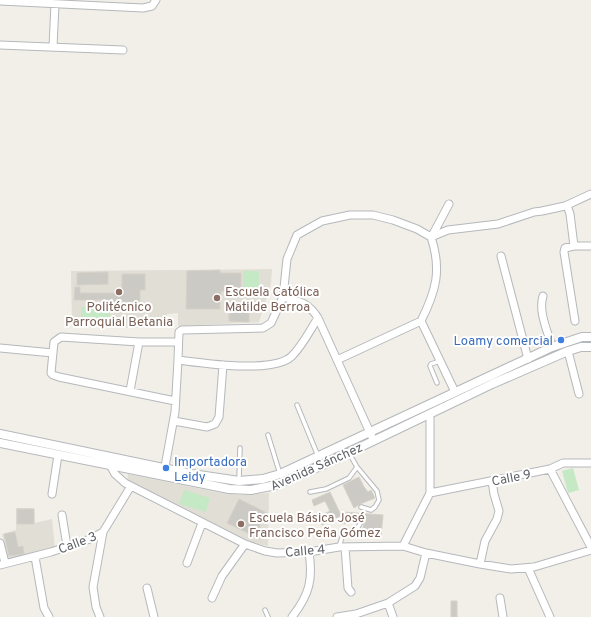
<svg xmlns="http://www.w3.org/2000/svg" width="591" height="617" font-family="Overpass,sans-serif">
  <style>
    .education { fill: #e1ded6 }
    .green { fill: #c5e8c5 }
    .building { fill: #cccac5; stroke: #d6d1c6 }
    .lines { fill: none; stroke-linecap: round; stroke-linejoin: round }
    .service-casing { stroke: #b5b8bc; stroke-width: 5.5 }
    .minor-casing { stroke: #b5b8bc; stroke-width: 9 }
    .tertiary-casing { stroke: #b5b8bc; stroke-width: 10 }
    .service { stroke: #fff; stroke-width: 3.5 }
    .minor { stroke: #fff; stroke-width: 7 }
    .tertiary { stroke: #fff; stroke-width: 8 }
    .education-dot { fill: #8d6e63; stroke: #fff; stroke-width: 1.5 }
    .shop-dot { fill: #3f7fe0; stroke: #fff; stroke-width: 1.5 }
    .labels { text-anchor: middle; stroke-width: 4; stroke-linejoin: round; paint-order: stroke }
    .education-label { font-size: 13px; fill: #785e54; stroke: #fff; text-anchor: start }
    .shop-label { font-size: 13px; fill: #366cbe; stroke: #fff; text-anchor: end }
    .street-label { font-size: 13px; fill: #5f6368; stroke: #fff }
  </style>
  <rect width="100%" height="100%" fill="#f1efe8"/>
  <path class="education" d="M272 269 271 284 259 322 178 326V313L167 314V326L122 328 72 325 71 271Z
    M128 474 221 493 242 495 269 493 268 546 254 543 127 481Z
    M16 508H34L35 523 52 519 55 549 8 560 2 534 16 530Z"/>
  <path class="green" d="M243 271H259V296H243Z
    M81 307H110V323L81 324Z
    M573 468 579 490 568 493 562 471Z
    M184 490 210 498 206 512 179 504Z"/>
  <path class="building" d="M220 270V273H241V291H221V294H220V309H186L187 271Z
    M108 272V284L77 285V273Z
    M122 274H145V290H140V304H108V300H74L75 287H80V293H122Z
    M229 312H249V322L229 321Z
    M359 477 364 487 368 492 371 490 375 498 360 504 354 508 343 485Z
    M330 492 340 513 343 512 383 515 381 536 362 534 364 522 361 519H355L344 524 341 516 322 525 318 517 330 511 325 501 314 506 312 500Z
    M239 499 267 513 259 527 264 530 260 539 227 523Z
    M17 509H34V524H17Z
    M15 532 18 547 23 546 24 554 9 556 4 534Z
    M451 601H457V617H451Z"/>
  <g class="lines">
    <g class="service-casing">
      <path id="service" d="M437 383 430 366 431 364 440 361
        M297 405 318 456
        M268 435 280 474
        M357 467 377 491 379 500 375 507 371 510 361 507
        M239 480 240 448
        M310 492 326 489 349 478 357 467 349 453
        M339 547 343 534 357 529 361 522
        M265 610 268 617"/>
    </g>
    <g class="minor-casing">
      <path id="minor" d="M0 1 143 8 152 6 156 0
        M0 45 123 50
        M53 47 55 4
        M567 205 570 214 574 246
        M432 236 449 204
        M431 237 448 230 498 224 534 212 542 211 565 206 591 194
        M501 256 528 359
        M543 296C538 312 548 332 552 347
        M283 297C300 302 308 302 318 318L372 437
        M421 321 455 392
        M575 321 564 252 565 248 574 246H591
        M139 342 61 337 54 342 51 373 53 375 59 377 175 401
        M0 348 53 353
        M568 351 579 394
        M178 360C203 363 274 374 292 356 303 345 310 330 318 318
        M337 360 421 321
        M130 391 139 342H178
        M174 421 207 427 215 424 219 417 223 365
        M109 463 115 474 125 483 245 544 265 551 277 553 309 552 339 547 403 546 426 553 480 564 511 569 534 567 591 550
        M550 469 591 547
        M164 472 175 412 178 360 179 332 182 330 263 328 271 323 283 297 287 259 297 235 322 221 350 215H373L393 220 417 229 431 237C442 270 436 291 421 321
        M430 493 550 469 563 463H591
        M52 494 58 455
        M62 515 67 546
        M0 543 5 563
        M403 546 430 493V414
        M345 547 348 588 351 592
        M35 557 44 608 49 617
        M187 563 202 523
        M480 564 485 541 497 519 499 511 494 494 492 481
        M0 565 51 552 90 539 103 532 131 486
        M528 568 550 617
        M147 588 154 617
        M212 598 222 576 245 544
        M500 598 503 617
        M388 603 393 617
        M100 617 96 607 93 587 103 532
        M292 617C310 594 313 579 309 552
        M337 617 356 614 388 603 415 586 420 578 426 553"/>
    </g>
    <g class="tertiary-casing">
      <path id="tertiary" d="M0 434 192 474 239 481 263 479 280 474 552 347 582 337H591
        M0 443 229 489 251 490 276 485 323 465 492 384 568 351 581 347H591"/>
    </g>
    <use href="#service" class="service"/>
    <use href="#minor" class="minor"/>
    <use href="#tertiary" class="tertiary"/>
  </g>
  <g class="education-dot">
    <circle cx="119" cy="292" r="4"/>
    <circle cx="217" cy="298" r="4"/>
    <circle cx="241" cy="524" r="4"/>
  </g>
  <g class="shop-dot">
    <circle cx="561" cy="340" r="4"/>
    <circle cx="166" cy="468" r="4"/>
  </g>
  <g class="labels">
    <g class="education-label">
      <text x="225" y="296">Escuela Católica<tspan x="225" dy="15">Matilde Berroa</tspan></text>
      <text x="119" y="311" text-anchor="middle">Politécnico<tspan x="119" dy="15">Parroquial Betania</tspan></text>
      <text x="249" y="522">Escuela Básica José<tspan x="249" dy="15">Francisco Peña Gómez</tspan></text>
    </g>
    <g class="shop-label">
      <text x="553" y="345">Loamy comercial</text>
      <text x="174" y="466" text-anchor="start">Importadora<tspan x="174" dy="15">Leidy</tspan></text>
    </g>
    <g class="street-label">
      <text transform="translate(316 466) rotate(-24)" y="5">Avenida Sánchez</text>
      <text transform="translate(511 477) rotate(-11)" y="5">Calle 9</text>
      <text transform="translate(77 542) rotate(-21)" y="5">Calle 3</text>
      <text transform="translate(305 550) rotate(-5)" y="5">Calle 4</text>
    </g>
  </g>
</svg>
